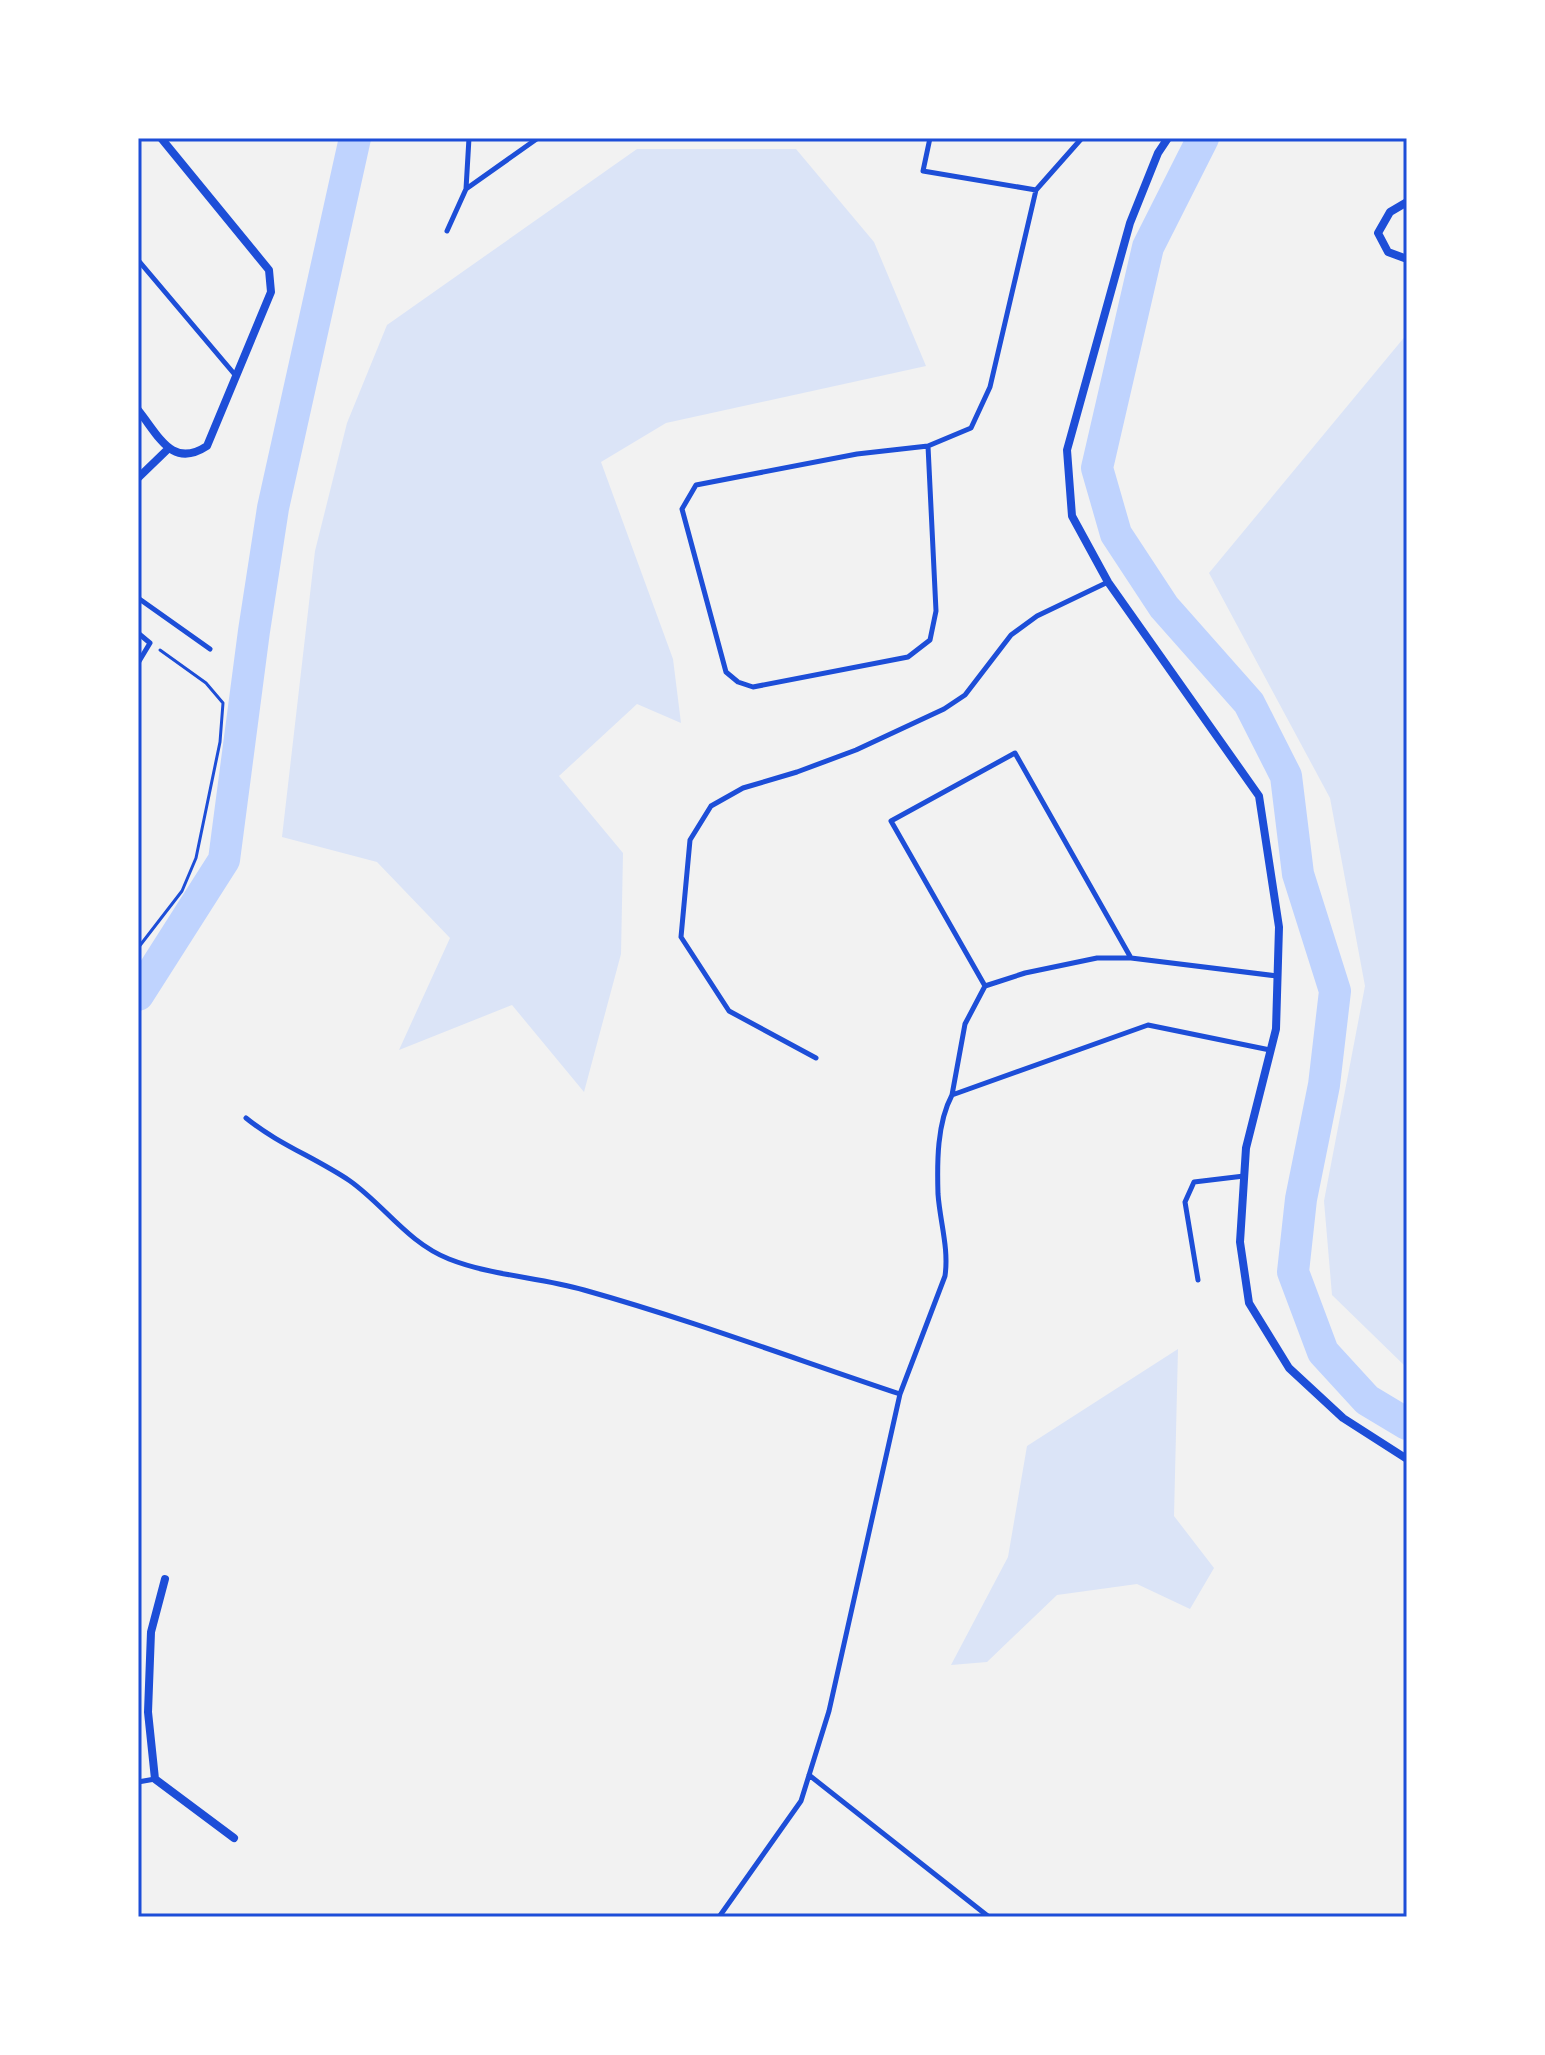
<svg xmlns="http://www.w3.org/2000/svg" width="1545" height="2055" font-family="'Public Sans',sans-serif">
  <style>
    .green { fill: #dbe4f7 }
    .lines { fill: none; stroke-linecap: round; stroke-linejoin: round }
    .river { stroke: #bfd3fe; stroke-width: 32 }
    .path { stroke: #1d4ed8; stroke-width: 3 }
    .service { stroke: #1d4ed8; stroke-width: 5 }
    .minor { stroke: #1d4ed8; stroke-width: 8 }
    .neatline { fill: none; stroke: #1d4ed8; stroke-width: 3 }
  </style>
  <rect width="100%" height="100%" fill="#f2f2f2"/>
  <path class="green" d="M637 149H796L874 242 926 366 666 423 601 462 673 659 681 723 637 704 559 776 623 853 621 954 584 1092 512 1005 399 1050 450 938 377 862 282 837 315 551 347 423 387 325Z
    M1407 334V1368L1332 1295 1324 1201 1365 986 1330 798 1209 573Z
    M1178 1349 1174 1516 1214 1568 1190 1609 1137 1584 1057 1595 987 1662 951 1665 1008 1557 1027 1446Z"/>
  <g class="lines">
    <path class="river" d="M1203 138 1148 247 1097 468 1116 534 1164 607 1249 703 1286 776 1298 874 1335 991 1324 1085 1301 1199 1293 1272 1323 1352 1367 1400 1407 1424
      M138 995 224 860 254 631 273 508 355 138"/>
    <path class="path" d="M138 948 182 891 196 858 220 742 223 703 206 683 160 650"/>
    <path class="service" d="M930 138 923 171 1036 190
      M466 189 469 138
      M447 231 466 189 538 138
      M138 260 236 376
      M928 446 936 611 930 640 908 657 753 687 738 682 726 672 682 509 696 485 857 454 928 446 971 428 990 387 1036 190 1082 138
      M138 598 210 649
      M138 633 150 643 138 663
      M1131 958 1015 753 891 821 985 986 1025 973 1097 958H1131L1277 976
      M816 1058 729 1011 681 937 690 840 711 806 743 788 797 772 856 750 944 709 965 695 1011 635 1037 616 1108 582
      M952 1095 965 1024 985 986
      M246 1118C278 1144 316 1158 350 1181 384 1205 408 1243 449 1259 492 1276 540 1277 584 1290 691 1320 795 1359 900 1394
      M1198 1280 1185 1202 1194 1182 1244 1176
      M809 1775 989 1917
      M138 1782 155 1779
      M719 1917 801 1801 829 1711 900 1394 945 1276C949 1248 940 1222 938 1194 937 1162 937 1123 952 1095L1148 1025 1270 1050"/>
    <path class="minor" d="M1168 138 1158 153 1130 223 1067 450 1072 516 1108 582 1259 796 1279 927 1276 1029 1246 1148 1240 1242 1249 1303 1289 1368 1343 1418 1407 1459
      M1407 202 1390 212 1378 233 1388 252 1407 259
      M138 410C159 436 172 469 207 446L271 292 269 270 161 138
      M138 478 169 448
      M165 1579 151 1632 148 1712 155 1779 234 1838"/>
  </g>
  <rect width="1545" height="2055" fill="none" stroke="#ffffff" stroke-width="280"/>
  <rect x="140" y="140" width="1265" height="1775" class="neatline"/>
</svg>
